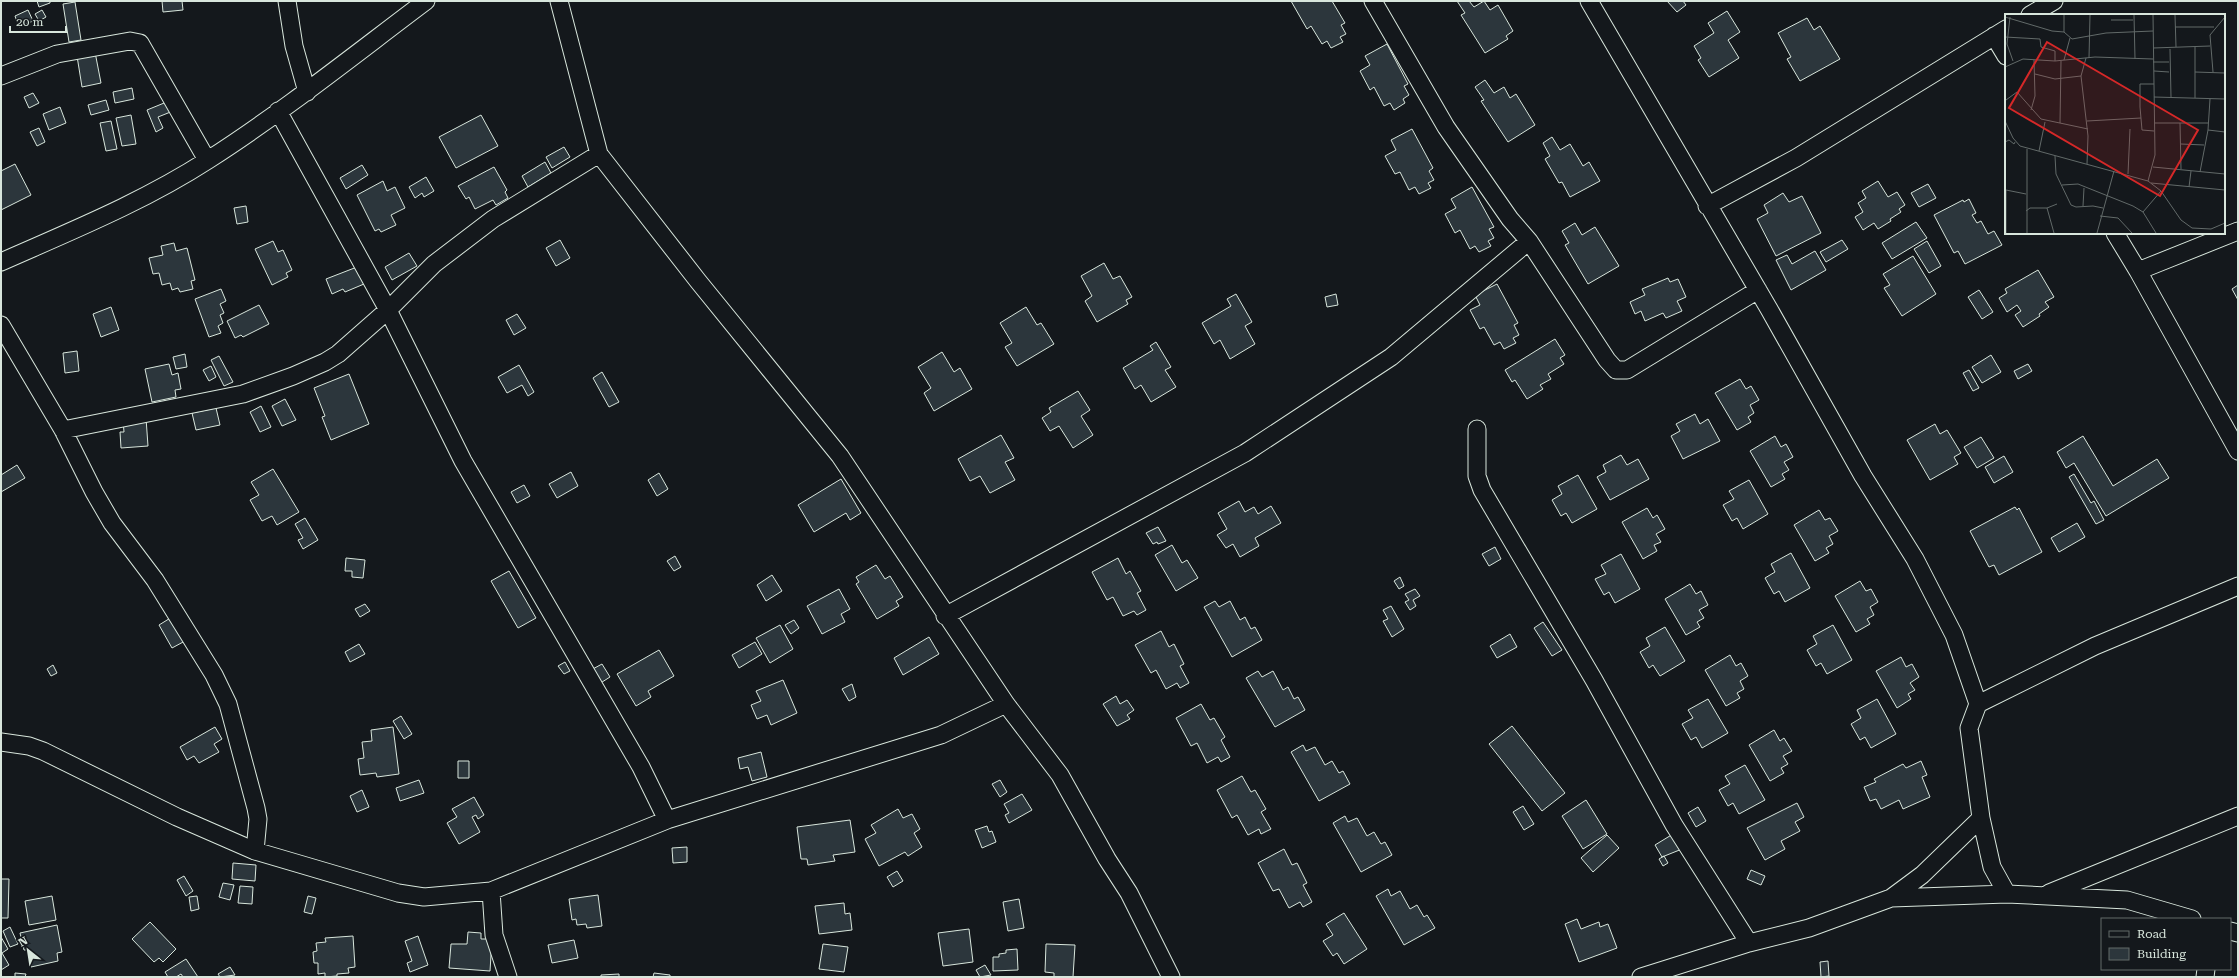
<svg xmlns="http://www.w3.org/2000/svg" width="2239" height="978" font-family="'Roboto Serif',serif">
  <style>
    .building { fill: #2c363c; stroke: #d8e6dc }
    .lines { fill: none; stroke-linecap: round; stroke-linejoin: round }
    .minor-casing { stroke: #d8e6dc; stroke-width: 19 }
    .minor { stroke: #14181c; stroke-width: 17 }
    .inset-road { fill: none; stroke: #626a69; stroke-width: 1 }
    .view { fill: #d62828; fill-opacity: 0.15; stroke: #d62828; stroke-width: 2 }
    .inset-edge { fill: none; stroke: #d8e6dc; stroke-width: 2 }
  </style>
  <rect width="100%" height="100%" fill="#14181c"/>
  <path class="building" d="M37 1H50V3L39 7Z
    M162 1H182L183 10 163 12Z
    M1291 1H1332L1345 23 1341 25 1346 34 1340 37 1343 42 1331 48 1327 41 1322 44 1311 26 1307 29Z
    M1457 1H1469L1474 7 1484 1 1490 10 1498 5 1513 31 1506 36 1508 39 1485 53 1461 15 1465 13Z
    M1667 1H1683L1686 5 1677 12Z
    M75 2 81 40 69 42 63 4Z
    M28 10 33 21 19 27 15 16Z
    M42 10 46 17 39 21 35 14Z
    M1727 11 1740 32 1728 40 1739 58 1709 77 1698 60 1701 58 1694 46 1714 33 1708 23Z
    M1807 18 1814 30 1820 26 1840 59 1800 81 1787 59 1791 57 1778 33Z
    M1387 44 1408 84 1404 86 1409 95 1403 99 1405 103 1394 110 1390 103 1384 106 1374 87 1370 90 1360 71 1370 65 1365 56Z
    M95 52 101 83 82 87 77 56Z
    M1485 80 1494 93 1504 87 1510 98 1516 94 1535 125 1508 142 1481 101 1484 100 1475 87Z
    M132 88 134 99 115 103 113 92Z
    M33 93 39 103 29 108 24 97Z
    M106 100 109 110 91 115 88 105Z
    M169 101 173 111 158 117 163 128 156 132 147 110Z
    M60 107 66 123 49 130 43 114Z
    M131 115 136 144 122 146 116 118Z
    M481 115 498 146 456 168 439 137Z
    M111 121 117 149 106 151 100 123Z
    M39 128 45 142 37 146 30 132Z
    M1412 129 1433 168 1429 171 1434 180 1428 183 1431 188 1419 194 1415 187 1409 190 1400 172 1395 174 1385 156 1396 150 1391 140Z
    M1552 137 1560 150 1570 144 1583 166 1589 162 1600 181 1570 197 1562 182 1559 183 1545 159 1550 156 1543 143Z
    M564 147 570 157 552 168 546 157Z
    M545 162 551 173 528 187 522 176Z
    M15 164 31 195 1 210V171Z
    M362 165 368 175 346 189 340 178Z
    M494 167 507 190 505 192 508 198 496 205 493 200 475 209 469 197 466 199 458 186Z
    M426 177 434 191 424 197 422 193 415 198 409 187Z
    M383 181 387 191 395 187 405 208 391 215 396 225 381 232 379 229 375 231 357 195Z
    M1878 181 1888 197 1897 192 1905 205 1899 209 1901 212 1890 219 1891 221 1878 229 1874 223 1863 230 1855 217 1863 212 1858 203 1866 198 1862 191Z
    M1928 184 1936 198 1919 207 1911 193Z
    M1472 187 1494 227 1489 229 1494 238 1488 241 1491 246 1479 252 1475 246 1470 249 1460 230 1455 233 1445 214 1456 208 1451 199Z
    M1783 193 1789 202 1802 196 1821 233 1776 256 1757 219 1768 213 1764 205Z
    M1969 199 1976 213 1972 215 1977 223 1981 221 1988 234 1994 231 2002 245 1965 264 1958 251 1954 253 1934 215 1963 200 1964 202Z
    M246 206 248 222 237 224 234 208Z
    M1916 222 1927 238 1892 259 1882 243Z
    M1575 223 1582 235 1595 227 1619 266 1588 284 1565 245 1569 243 1562 231Z
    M560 240 570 258 556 266 546 248Z
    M1842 240 1848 249 1826 262 1820 252Z
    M273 241 278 252 283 250 292 270 286 273 288 277 272 285 255 249Z
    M1927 241 1941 266 1929 273 1914 249Z
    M174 243 176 251 187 248 195 280 191 281 193 289 180 292 178 288 172 290 170 283 162 285 159 273 153 274 149 258 163 255 161 246Z
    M1815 251 1826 270 1791 290 1776 260 1787 255 1792 264Z
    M409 253 417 266 392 280 385 267Z
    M1913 256 1936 294 1902 316 1884 288 1890 285 1883 274Z
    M1104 263 1113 279 1120 276 1132 297 1126 300 1128 304 1097 322 1085 301 1092 296 1081 276Z
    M357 267 364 284 345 292 343 289 332 294 326 279Z
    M2038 270 2054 297 2045 302 2049 307 2039 314 2040 316 2023 327 2015 315 2021 311 2017 305 2007 312 1999 298 2007 293 2005 289Z
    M1668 278 1670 282 1678 279 1686 297 1677 301 1682 311 1666 318 1663 313 1645 321 1641 311 1635 314 1630 302 1645 295 1642 289Z
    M1497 284 1518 323 1514 325 1519 335 1513 338 1516 343 1504 349 1500 342 1494 345 1484 327 1480 329 1470 310 1480 305 1475 295Z
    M2238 285V300L2232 289Z
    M221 289 226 301 220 304 224 313 220 315 223 323 218 326 221 333 209 337 195 299Z
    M1979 290 1993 312 1982 319 1968 297Z
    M1236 294 1252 322 1245 326 1255 344 1230 359 1220 340 1214 344 1202 323 1231 306 1227 299Z
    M1336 294 1338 305 1327 307 1325 297Z
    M259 305 269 324 243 337 241 335 235 338 227 321Z
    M111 307 119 330 101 337 93 314Z
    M1026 307 1037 325 1041 323 1054 344 1017 366 1005 347 1012 343 1000 323Z
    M517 314 526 328 514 335 506 320Z
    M1555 339 1565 355 1560 358 1564 364 1548 374 1551 379 1540 385 1543 389 1527 399 1515 380 1512 382 1505 370Z
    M1156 342 1171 367 1165 370 1176 387 1151 402 1141 385 1135 389 1123 368 1153 350 1150 346Z
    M77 351 79 371 65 373 63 353Z
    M942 352 954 372 960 368 972 389 934 411 924 393 931 388 918 367Z
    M185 354 187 367 176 369 173 357Z
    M1991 355 2001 372 1982 383 1972 367Z
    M219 356 233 382 224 386 211 360Z
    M169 364 172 375 178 373 181 389 175 390 176 397 152 402 145 369Z
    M2028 364 2032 371 2018 379 2014 371Z
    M519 365 534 392 528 396 522 385 507 393 498 377Z
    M211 366 216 377 209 381 203 370Z
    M1969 370 1979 388 1973 391 1963 373Z
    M602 372 619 402 609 407 593 378Z
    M349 374 369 424 331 440 322 417 325 416 314 388Z
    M1740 379 1746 389 1751 386 1759 400 1750 405 1754 413 1748 417 1751 422 1737 430 1715 393Z
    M1078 391 1090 410 1081 416 1093 435 1073 448 1059 426 1050 431 1042 418 1051 412 1049 408Z
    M285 399 296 420 282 426 272 406Z
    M261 406 271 427 260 432 250 412Z
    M216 408 220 425 196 430 192 413Z
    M1695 414 1700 424 1708 419 1720 441 1683 459 1671 436 1680 431 1676 424Z
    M146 418 148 446 121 448 120 432H124L123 420Z
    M1935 424 1940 434 1947 430 1961 453 1954 457 1958 464 1930 480 1907 440Z
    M1001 435 1014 458 1005 462 1015 480 990 493 980 476 970 481 958 459Z
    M1775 436 1781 447 1786 444 1793 457 1784 462 1789 470 1782 474 1785 479 1771 487 1750 451Z
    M2083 436 2113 486 2157 459 2169 478 2106 516 2074 463 2066 468 2057 452Z
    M1981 437 1994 458 1977 468 1964 447Z
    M1621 455 1627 465 1638 459 1649 479 1610 500 1597 477 1606 472 1603 465Z
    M2004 456 2013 472 1994 483 1985 467Z
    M17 465 25 478 1 492V475Z
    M273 469 299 512 277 525 272 516 262 521 250 500 259 495 251 482Z
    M571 472 578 486 557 498 549 484Z
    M659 473 668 489 657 496 648 480Z
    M2074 474 2091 503 2094 501 2104 520 2096 524 2069 477Z
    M1578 475 1597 509 1572 523 1566 513 1561 516 1552 500 1562 494 1558 486Z
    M841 479 861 513 850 520 846 513 814 532 798 505Z
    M1749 480 1768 514 1743 529 1737 518 1732 521 1723 505 1734 499 1729 491Z
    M524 485 530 496 517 503 511 492Z
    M1239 501 1245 512 1254 507 1258 514 1271 506 1281 523 1255 538 1259 546 1240 557 1233 544 1226 548 1217 535 1227 529 1218 513Z
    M2015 507 2017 510 2019 508 2042 552 1999 575 1994 565 1989 567 1970 531Z
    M1647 508 1653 518 1657 515 1665 529 1656 534 1661 542 1654 545 1657 551 1643 559 1622 522Z
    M1819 510 1825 520 1830 518 1838 531 1829 536 1833 544 1826 548 1829 553 1815 561 1794 525Z
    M305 518 318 540 303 549 298 540 303 538 295 524Z
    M2077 523 2085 537 2059 552 2051 538Z
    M1158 527 1166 541 1158 544 1157 542 1153 544 1146 533Z
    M1172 545 1182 563 1187 560 1198 578 1176 591 1155 555Z
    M1495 547 1501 559 1489 566 1482 554Z
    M1791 553 1810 588 1785 602 1779 591 1774 594 1765 578 1775 572 1771 564Z
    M1621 554 1640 589 1615 603 1609 592 1604 595 1595 579 1606 574 1601 565Z
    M675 556 681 567 674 571 667 561Z
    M346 558 365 560 363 578 352 577V571H345Z
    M1118 558 1126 574 1130 571 1141 591 1137 593 1146 610 1137 615 1134 611 1123 616 1113 597 1107 600 1092 572Z
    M876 565 885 579 890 576 903 597 896 601 899 606 877 619 856 584 859 582 856 577Z
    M509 571 536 618 518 628 491 581Z
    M772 575 782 591 766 601 757 585Z
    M1400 577 1404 586 1399 589 1394 581Z
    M1860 581 1866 591 1871 589 1878 602 1870 607 1874 615 1867 619 1870 624 1856 632 1835 596Z
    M1690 584 1696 594 1701 591 1708 605 1699 610 1704 618 1697 622 1700 627 1686 635 1665 599Z
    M839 589 850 609 841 614 845 622 822 634 807 606Z
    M1415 589 1420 596 1413 600 1416 606 1410 610 1405 602 1409 600 1405 594Z
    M1215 601 1219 607 1230 601 1240 620 1245 617 1251 629 1255 627 1262 640 1232 657 1204 607Z
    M365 604 370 611 360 617 355 609Z
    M1391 606 1404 629 1392 637 1383 621 1388 619 1383 610Z
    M172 617 185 641 172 648 159 625Z
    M794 620 799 628 791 634 785 625Z
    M1543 622 1562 650 1552 656 1534 628Z
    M780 625 793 649 770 663 756 638Z
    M1833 625 1852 660 1827 674 1821 663 1816 666 1807 650 1817 644 1813 636Z
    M1665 627 1685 661 1660 676 1653 665 1649 668 1640 652 1650 646 1646 638Z
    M1161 631 1169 647 1174 644 1184 664 1180 666 1189 683 1180 688 1177 683 1166 689 1156 670 1151 673 1135 645Z
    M1510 634 1517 647 1497 658 1490 646Z
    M929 637 939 654 903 675 894 658Z
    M755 642 762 654 739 668 732 655Z
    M359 644 365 654 350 662 345 652Z
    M659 650 674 676 648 691 651 697 636 706 617 674Z
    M1730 655 1736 666 1741 663 1748 676 1740 681 1744 689 1737 693 1740 698 1726 706 1705 670Z
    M1901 657 1906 667 1912 664 1919 677 1910 683 1915 690 1908 694 1911 699 1897 708 1876 671Z
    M565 662 570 671 564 674 558 666Z
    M602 664 610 677 599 684 591 670Z
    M53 665 57 673 51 676 47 669Z
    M1258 671 1262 677 1273 671 1283 690 1288 687 1294 699 1298 697 1305 710 1275 727 1246 678Z
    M783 680 797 713 771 725 767 715 757 719 751 705 761 701 756 691Z
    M852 684 856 697 849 701 842 689Z
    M1116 696 1120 704 1127 700 1134 710 1127 715 1130 719 1117 726 1103 704Z
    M1708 699 1728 733 1702 748 1696 737 1691 740 1682 724 1693 718 1688 710Z
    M1877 699 1896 734 1871 748 1865 737 1860 740 1851 724 1861 718 1857 710Z
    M1201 704 1210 720 1214 718 1225 737 1221 740 1230 757 1221 762 1218 757 1207 763 1197 743 1191 746 1176 718Z
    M401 716 412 734 404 739 393 721Z
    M1512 726 1565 793 1542 811 1489 744Z
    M215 727 222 739 214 744 219 752 199 763 194 756 187 760 180 747Z
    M393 727 399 774 377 777 376 773 360 775 358 759 364 758 362 742 372 741 371 730Z
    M1774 730 1780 741 1784 738 1792 751 1783 756 1788 764 1781 768 1784 773 1770 781 1749 745Z
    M1303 745 1306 751 1315 747 1325 765 1332 761 1339 773 1343 771 1350 784 1319 801 1291 752Z
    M761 752 767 777 752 781 748 767 740 769 738 758Z
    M458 761H469V778H458Z
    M1921 761 1927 775 1922 777 1930 797 1903 809 1899 800 1881 809 1876 799 1870 801 1864 787 1876 782 1874 779 1903 764 1906 768Z
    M1745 765 1765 800 1739 814 1733 803 1728 806 1719 790 1730 784 1725 776Z
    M1242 776 1251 792 1255 790 1266 809 1261 812 1271 829 1261 834 1259 829 1248 835 1237 815 1232 818 1217 790Z
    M419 780 424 793 400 801 396 788Z
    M1000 780 1007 792 1000 797 992 784Z
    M362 790 369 807 357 812 350 796Z
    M1022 794 1032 810 1009 823 1005 815 1009 813 1004 804Z
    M474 797 484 815 478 819 476 815 472 817 480 832 459 844 447 823 457 817 452 809Z
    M1586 800 1607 834 1583 849 1562 816Z
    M1797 803 1804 817 1795 822 1800 831 1781 841 1785 849 1765 860 1747 828Z
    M1523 806 1534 824 1524 830 1513 812Z
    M1698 807 1706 821 1696 827 1688 813Z
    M898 809 903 818 912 814 920 829 914 833 922 847 908 856 905 852 879 866 865 839 876 833 871 825Z
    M1345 816 1348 822 1357 818 1367 836 1374 832 1381 844 1385 842 1392 855 1361 872 1333 823Z
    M850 820 855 852 833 855 835 861 808 865 807 859H801L797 827Z
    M987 826 989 832 992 831 996 842 982 848 975 830Z
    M1673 834 1682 849 1662 857 1655 845Z
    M1607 835 1619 848 1593 872 1581 858Z
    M687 847V862L673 863 672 848Z
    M1284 849 1292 865 1297 863 1307 883 1303 885 1312 902 1303 907 1300 902 1289 908 1279 889 1273 891 1258 863Z
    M1664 856 1668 863 1663 866 1659 859Z
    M233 863 256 865 255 881 232 879Z
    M1751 870 1765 876 1761 885 1747 879Z
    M897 871 903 881 893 887 887 877Z
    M184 876 193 891 186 896 177 880Z
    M1 879H9L8 918H1Z
    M223 883 234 885 230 900 219 897Z
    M240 886 253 887 252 904 238 903Z
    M1388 889 1391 896 1400 891 1410 909 1417 905 1424 917 1427 915 1435 928 1404 945 1376 896Z
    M598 895 602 926 587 928 586 924 577 925 576 919 572 920 569 899Z
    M52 896 56 920 29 925 25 901Z
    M197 896 199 909 191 911 189 897Z
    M308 896 316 898 312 914 304 912Z
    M1019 899 1024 928 1008 931 1003 902Z
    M844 903 845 914 850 913 852 930 819 934 815 906Z
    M1344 913 1367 949 1344 964 1337 953 1333 956 1323 941 1333 935 1326 924Z
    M1577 919 1581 929 1599 922 1600 927 1608 924 1617 948 1579 962 1565 924Z
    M150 922 176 949 163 962 159 958 154 962 132 939Z
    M57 925 62 952 57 953 58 961 31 967 27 950H24L20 933Z
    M10 927 18 944 10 947 3 931Z
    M969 929 973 962 943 966 938 933Z
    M468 932 481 933V939H492L490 971 449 968 451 944H467Z
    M353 936 355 967 348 968 349 973 337 974V976L325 977V973L318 974V963H314L313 952 317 951 316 943 326 942 325 938Z
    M418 936 428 965 410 972 407 963 412 961 405 941Z
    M1 937 8 949 2 953 9 965 1 970Z
    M574 940 578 958 552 963 548 945Z
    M823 944 848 947 844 972 819 969Z
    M1046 944 1075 945 1073 977H1054V973L1045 972Z
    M1017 949 1018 970 993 971V957H999V954L1006 953V950Z
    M186 959 198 977H183L181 974 176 977H168L165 972Z
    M1828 961 1829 976 1821 977 1820 962Z
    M985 965 991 975 980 977 976 970Z
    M230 967 235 975 220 977 218 974Z
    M15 973 26 974 25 977H15Z
    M654 973 670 975V977H653Z
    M619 974V977H601V975Z"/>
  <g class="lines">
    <g class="minor-casing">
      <path id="minor" d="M287 1 294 46 307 92
        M559 1 599 154 698 281 840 456 1006 704 1060 775 1107 859 1129 893 1171 977
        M1373 1 1446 127 1510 219 1529 241 1607 360 1616 370H1627L1758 290
        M1589 1 1769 309 1863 476 1915 559 1954 635 1978 704 1969 728 1981 818 1992 867 2007 894
        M2030 15 2054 1
        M1994 36 2006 56
        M1 76 57 54 130 41 140 43 207 160
        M278 111 388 310 463 461 641 767 667 820
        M1707 206 1796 158 2006 29
        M2115 233 2138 271 2238 451
        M1 262C71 231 143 202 208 160 283 112 354 55 426 1
        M2138 271 2238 231
        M1 325 63 430 94 492 112 523 155 580 214 675 228 704 256 808 258 819 255 851
        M1477 429V476L1482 490 1594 680 1674 825 1749 943
        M63 430 243 394 293 376 325 362 338 354 388 310 434 264 493 219 599 154
        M945 616 1245 453 1391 357 1529 241
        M1978 704 2095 646 2238 586
        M1 742 29 746 43 751 177 817 255 851 398 893 424 897 491 891 667 820 941 735 1006 704
        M491 891 494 935 508 977
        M2049 893 2238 816
        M1891 898 1922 875 1981 818
        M2230 931 2238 933
        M1641 977 1749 943 1809 928 1891 898 2007 894 2127 900 2192 919
        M2205 977 2206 969"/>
    </g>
    <use href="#minor" class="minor"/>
  </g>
  <g transform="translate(2005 14)">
    <rect width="220" height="220" fill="#14181c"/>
    <path class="inset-road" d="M59 1V18M129 1 130 45M170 1 171 33M0 3 47 17 59 18 67 25 101 19 148 17M5 3 2 30 8 47M106 6H128M170 13H209M0 23 35 25 36 33 50 37V47M190 33V84M148 34 205 32M165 35 166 83M81 44 76 62 83 122 82 150M84 44 85 1M59 46 65 24M148 48H164M0 53 18 45 50 47 90 43 148 45M149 57 164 58M190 58 220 59M208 58 205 21 220 3M30 60 50 65 76 62M149 70H135V93L137 116 149 117M149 83 220 85M1 86 12 78 36 105 83 115M26 96 30 82 29 46M0 107 8 124 15 132 143 167 156 177 176 206 187 214 206 215 220 209M82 107 136 104M55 109 56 47M149 109H203M175 109 176 155M203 116 220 118M0 128 4 126 9 130 10 128M176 130 199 131M34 137 40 108M50 142 51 160 66 191 71 193 88 192 98 194M148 153 220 160M195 158 203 116 205 85M123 160 125 115M143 167 150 141 148 1M146 169 220 176M57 171 73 170 128 192 138 198 151 219M184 173 186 157M1 176 21 180M78 192 79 174M42 194 49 219M21 197 25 194H42L52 190M138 198 156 177M95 202 113 204 127 219M1 219V176M22 219V135M92 219 109 157"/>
    <path class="view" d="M42 28 193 116 155 182 4 94Z"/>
    <rect width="220" height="220" class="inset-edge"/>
  </g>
  <rect width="2239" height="978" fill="none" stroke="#d8e6dc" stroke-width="4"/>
  <rect x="2101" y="918" width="130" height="52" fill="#14181c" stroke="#626a69"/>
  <rect x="2109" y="931" width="20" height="6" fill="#14181c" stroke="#626a69"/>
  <text x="2137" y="938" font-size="12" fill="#d8e6dc">Road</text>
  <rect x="2109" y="948" width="20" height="12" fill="#2c363c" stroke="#626a69"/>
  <text x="2137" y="958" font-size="12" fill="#d8e6dc">Building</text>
  <g transform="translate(28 950) rotate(330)" stroke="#14181c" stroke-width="3" paint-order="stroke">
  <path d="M0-3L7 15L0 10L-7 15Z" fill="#d8e6dc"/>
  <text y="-6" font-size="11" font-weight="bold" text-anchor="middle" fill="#d8e6dc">N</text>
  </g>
  <path d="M10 26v6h56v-6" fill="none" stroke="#d8e6dc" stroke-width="2"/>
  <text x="16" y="26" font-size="12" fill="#d8e6dc" stroke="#14181c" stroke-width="3" paint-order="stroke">20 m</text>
</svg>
